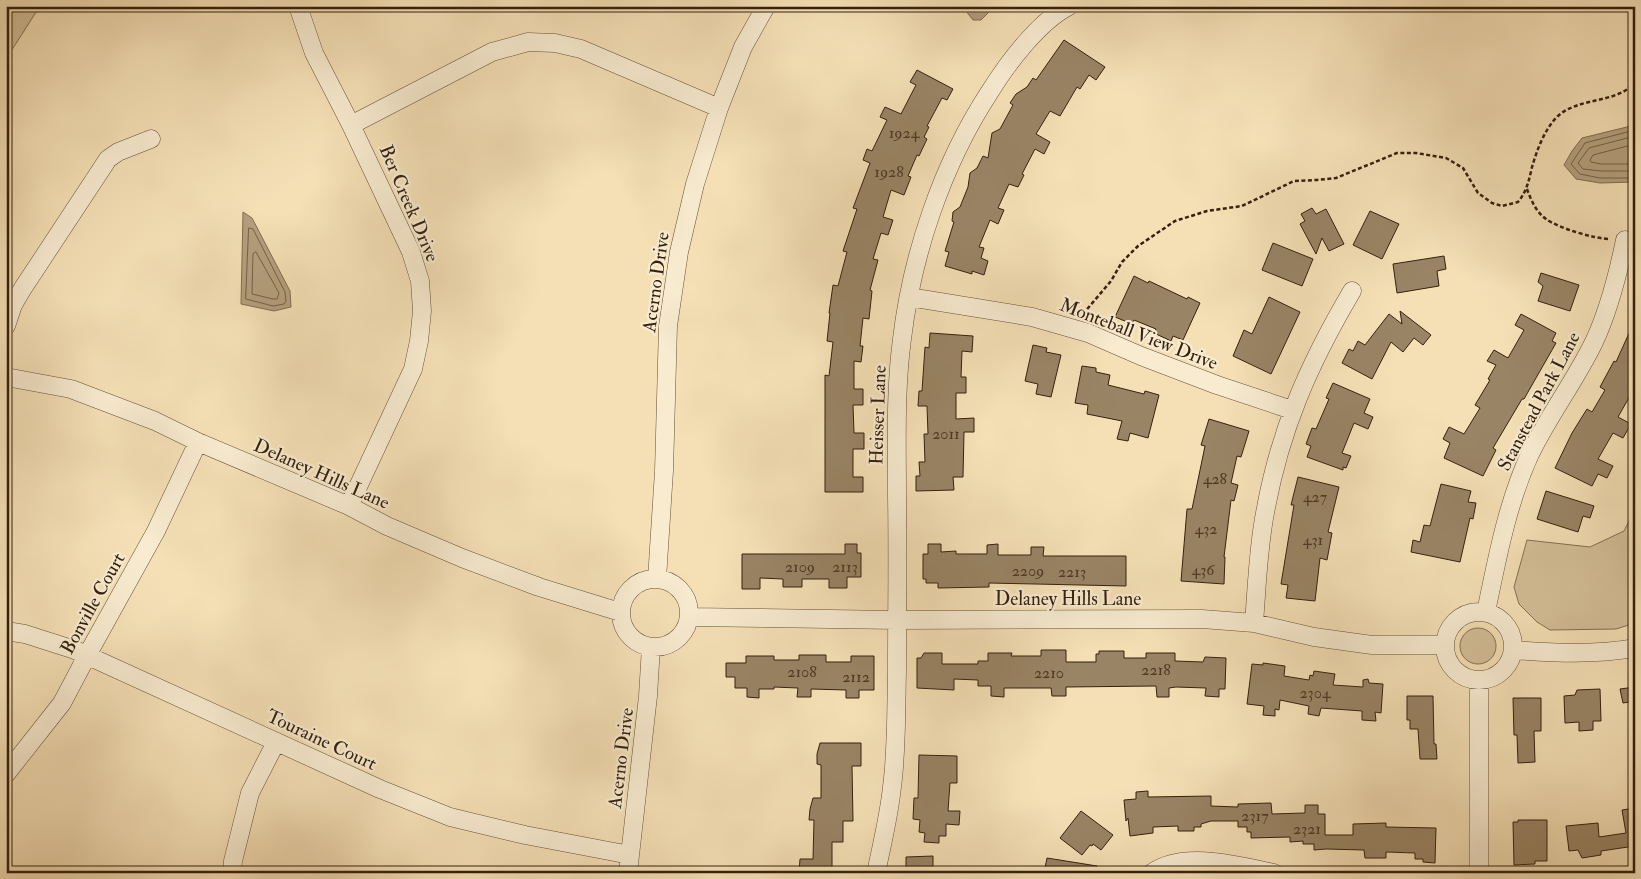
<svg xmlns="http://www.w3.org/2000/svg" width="1641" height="879" font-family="'IM FELL Double Pica',serif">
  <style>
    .green { fill: #d4bf99; stroke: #847054 }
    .water { fill: #b49f7d; stroke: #816c51 }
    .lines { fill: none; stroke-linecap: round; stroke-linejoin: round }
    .shore { stroke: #746046; stroke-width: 1 }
    .building { fill: #998465; stroke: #35200e }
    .minor-casing { stroke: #655038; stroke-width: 19 }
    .path { stroke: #35200e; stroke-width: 2.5; stroke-dasharray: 4 2.5; stroke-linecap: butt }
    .minor { stroke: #f8ebd0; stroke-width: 18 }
    .labels { text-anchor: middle; stroke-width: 4.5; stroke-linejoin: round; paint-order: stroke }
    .number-label { font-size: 16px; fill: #4e3924 }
    .street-label { font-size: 19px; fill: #35200e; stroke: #f8ebd0 }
  </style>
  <rect width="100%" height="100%" fill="#f5e0b6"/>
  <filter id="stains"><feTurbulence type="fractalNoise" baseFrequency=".004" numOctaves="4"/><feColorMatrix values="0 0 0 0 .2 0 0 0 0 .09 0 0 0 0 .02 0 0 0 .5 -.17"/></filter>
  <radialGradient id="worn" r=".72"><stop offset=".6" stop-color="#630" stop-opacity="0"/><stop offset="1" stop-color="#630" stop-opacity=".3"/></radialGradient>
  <path class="green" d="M6 6H40L6 59Z
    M1635 509V623L1616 629 1550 630 1537 622 1519 604 1514 587 1527 540 1590 547 1624 531Z
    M1460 646a18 18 0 1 1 36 0a18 18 0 1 1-36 0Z"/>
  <path class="water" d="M962 6H995L981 20H973Z
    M1635 125V182L1600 183 1576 179 1564 165 1572 151 1582 138Z
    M243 212 252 218 290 291 291 307 274 311 241 304Z"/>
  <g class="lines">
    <path class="shore" d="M1635 130 1585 143 1571 164 1580 174 1600 178H1635
      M1635 136 1589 148 1578 163 1583 169 1601 171H1635
      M1635 144 1593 155 1590 160 1591 162 1601 164H1635
      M249 228 253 229 285 292 286 301 284 304 273 306 246 299Z
      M256 252 279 293 277 299H273L252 294 253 254Z"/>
  </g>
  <path class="building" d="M1064 40 1105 67 1096 80 1089 75 1080 89 1077 87 1060 116 1050 111 1036 134 1050 142 1044 154 1035 149 1022 174 1024 175 1018 187 1009 184 998 208 1004 210 998 224 990 220 979 247 984 248 981 258 988 261 984 275 972 271V274L945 266 949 252 945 251 954 222 952 221 953 212 960 207 968 187 970 173 977 168 983 156 988 158 992 133 1000 129 1013 105 1010 103 1016 94 1027 87 1033 78 1036 80Z
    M917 70 953 89 947 100 942 98 927 126 929 127 924 137 927 139 919 156 917 155 908 176 911 177 904 195 891 190 883 217 893 220 888 235 881 233 873 259 878 260 870 290 872 291 869 319 863 318 860 346H863L861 362 854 361V389H863V405H853L854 433H864V449H853V477H863V492H825V375L829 376 833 342 827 341 830 313H829L833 285 838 286 847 252 843 251 857 209 853 208 870 163 863 160 867 149 872 151 887 120 880 117 885 107 901 114 916 85 910 82Z
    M1312 208 1316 214 1326 209 1344 244 1329 251 1322 238 1316 254 1300 224 1305 221 1301 214Z
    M1370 211 1399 224 1382 259 1353 245Z
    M1273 243 1313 259 1302 286 1262 270Z
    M1444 256 1446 269 1437 271 1439 286 1397 293 1393 264Z
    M1541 273 1579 285 1570 311 1538 301 1543 286 1538 282Z
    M1134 276 1148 283 1149 281 1187 299 1188 297 1200 303 1183 340 1173 336 1171 341 1154 333 1156 329 1134 320 1132 324 1115 317Z
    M1269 297 1300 312 1271 374 1233 356 1244 330 1252 334Z
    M1400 311 1431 335 1423 345 1414 338 1403 352 1391 342 1372 379 1342 363 1349 349 1353 351 1358 341 1365 345 1389 314 1402 324Z
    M1521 314 1556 333 1552 341 1556 343 1524 399H1522L1493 448 1496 450 1483 476 1444 458 1450 443 1443 439 1449 427 1464 434 1480 408 1475 405 1490 380 1488 379 1496 365 1487 361 1494 350 1508 358 1524 330 1515 325Z
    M1635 320V387L1618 417 1631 424 1623 438 1613 433 1598 459 1613 466 1607 478 1598 474 1592 486 1555 468 1572 433 1587 409 1592 412 1605 390 1600 387 1614 361 1616 362Z
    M930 333 973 336 972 352 962 351 961 377H966V393H956V419L974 418V432H964L963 477H953L954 490 916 491V476H920L919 462H925L924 434H928L927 406H918L919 391H922L925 347 929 348Z
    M1033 345 1047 348 1046 352 1061 355 1051 397 1036 394 1038 384 1025 381Z
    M1082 366 1096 368V372L1110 375 1108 385 1144 394 1145 391 1159 395 1148 438 1130 433 1128 441 1117 439 1122 421 1087 414 1088 405 1075 403Z
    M1333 383 1370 399 1364 413 1373 417 1368 429 1354 423 1342 453 1351 456 1346 468 1343 467V470L1307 457 1311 446 1306 444 1312 428 1316 429 1329 399 1326 398Z
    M1209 419 1249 431 1241 457 1237 456 1231 483 1238 485 1234 501 1231 500 1224 557H1225L1224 584 1181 581 1187 509H1192L1205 446 1201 445Z
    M1298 477 1339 487 1328 532 1332 533 1327 560 1320 558 1315 601 1286 598 1288 585 1281 584 1294 505H1291Z
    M1441 484 1471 491 1468 502 1476 503 1473 519 1470 518 1460 562 1411 552 1413 540 1420 542 1424 525 1430 526Z
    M1546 491 1594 506 1590 518 1583 516 1578 532 1537 519Z
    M845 544H857V553H861V577H847V588H829V579H802V587H783V579L760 578V589H742V554H845Z
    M928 544H941V552L956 551V554H987V545L998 544V555H1031V547H1044L1043 556H1126V586L989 583V587L938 588V583H926V579H923V554H928Z
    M1041 650H1066V662H1096V654H1099V651H1124V658H1146V653H1175V661L1203 662 1205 657 1226 658 1225 689H1219V697L1205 696 1206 688 1176 687 1169 688V697H1157L1156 686 1066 687V696H1052L1051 688H1004V697L991 696V686H978V680L954 679V690L917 688V658H921L924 653H942V664H978V661H988V653H1012L1011 656H1041Z
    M799 655H826V662H851V656H874V690H859V698H846V690L811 689V697H797L798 688 774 687V689H759V698L747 697V688H735V677H726V663H746V656H774V660H799Z
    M1263 663 1285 666 1284 676 1309 680 1310 675 1313 676 1314 671 1335 674 1333 685 1363 687V680L1368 679 1369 683 1383 684 1381 713 1375 712 1376 721 1362 720V711L1321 708 1319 716 1308 714 1309 706 1280 700 1279 710 1275 709V716L1263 715 1264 706 1247 704 1252 664 1263 665Z
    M1635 687V701L1623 703 1620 689Z
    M1600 689 1601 721H1593V730L1579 731V722L1565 723 1564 696 1575 695 1577 690Z
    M1407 696H1433L1434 744H1436L1437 759H1420L1418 729H1410V720H1407Z
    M1513 698H1541V731H1534L1535 762 1518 763 1517 735H1514Z
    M820 743H861V766H852L853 821H843V842H832V873H799L800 859H813L814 820H809L810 809 813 798H821V765L817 764V754Z
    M919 755 957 756V783H950L948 811H960L959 825 946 824V836H939V843L924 842 925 833 919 832 920 820 913 819 914 798H918Z
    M1148 791V797L1211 796V806L1238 807V804L1271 803 1272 814 1305 813V805H1318V814H1325V835H1353V824L1386 823V827L1436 828 1435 863 1423 862V859H1415V853L1386 852V858H1365L1364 850 1326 849 1314 850V844H1303V841L1290 842V837L1251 838V832H1247V827H1238V821H1211L1201 824V827H1194V831H1178V826L1153 827V833L1130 836 1128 818 1126 821 1124 800 1136 799V792Z
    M1635 808V848L1628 847 1601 851V855L1582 858 1578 850 1569 851 1566 826 1598 823 1599 837 1626 833 1622 810Z
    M1081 811 1113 835 1101 850 1093 844 1092 846 1090 845 1082 855 1060 838Z
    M1518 820H1547V861H1535V864L1514 865 1513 822H1518Z
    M933 856V873H906V857Z
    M1047 858 1097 866V873H1044Z"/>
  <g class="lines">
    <g class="minor-casing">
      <path id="minor" d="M298 6 314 53 351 125 411 252 420 281 422 311 419 341 413 369 349 506
        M351 125 492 52 528 42 555 43 581 49 719 108
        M909 297 1032 317 1088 333 1141 356 1217 385 1292 410
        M6 326 13 305 23 288 108 159 118 152 151 139
        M6 377 71 389 155 421 198 442 349 506 387 526 462 558 539 587 620 612
        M621 613a34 34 0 1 1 68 0a34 34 0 1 1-68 0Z
        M657 579 664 471 668 326 679 252 695 184 719 108 743 47 766 6
        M1445 646a34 34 0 1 1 68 0a34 34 0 1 1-68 0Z
        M1486 612C1497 559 1507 504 1530 454 1549 415 1575 381 1594 342 1609 310 1618 274 1625 240
        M689 617 897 620 1202 619 1254 623 1314 637 1372 645H1444
        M1254 623C1257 586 1258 549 1265 513 1280 429 1309 364 1352 291
        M6 631 25 634 75 650 380 789 450 817 525 835 630 855
        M1514 650C1554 653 1594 655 1635 648
        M6 774 62 703 90 650 156 531 198 442
        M232 873 233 861 250 793 276 742
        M628 873 648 696 651 647
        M876 873C882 844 889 816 892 787 897 749 896 710 897 671 897 613 898 554 897 496 897 444 895 391 902 339 912 255 942 165 989 93 1007 64 1038 22 1069 6
        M1152 873C1183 850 1240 866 1274 873
        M1479 873V680"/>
    </g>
    <path class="path" d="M1527 189C1531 200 1536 212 1546 219 1558 228 1595 239 1610 239
      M1083 314 1111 281 1122 262 1138 246 1175 221 1207 211 1242 206 1294 181 1317 180 1336 178 1397 153H1416L1446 158 1463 168 1478 193 1492 203 1502 206 1518 202C1527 191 1529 180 1532 167 1537 150 1545 128 1558 116 1579 97 1615 104 1635 83"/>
    <use href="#minor" class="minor"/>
  </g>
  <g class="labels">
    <g class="number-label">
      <text x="904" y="138">1924</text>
      <text x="889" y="177">1928</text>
      <text x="946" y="439">2011</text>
      <text x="1215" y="484">428</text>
      <text x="1315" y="502">427</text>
      <text x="1206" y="534">432</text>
      <text x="1313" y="545">431</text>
      <text x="800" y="572">2109</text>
      <text x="845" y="572">2113</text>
      <text x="1203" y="575">436</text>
      <text x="1028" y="576">2209</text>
      <text x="1072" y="577">2213</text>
      <text x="1156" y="675">2218</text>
      <text x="802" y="677">2108</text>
      <text x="1049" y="678">2210</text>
      <text x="856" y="682">2112</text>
      <text x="1315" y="698">2304</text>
      <text x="1255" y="821">2317</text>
      <text x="1307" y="834">2321</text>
    </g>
    <g class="street-label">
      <text transform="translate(410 203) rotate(67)" y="7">Ber Creek Drive</text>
      <text transform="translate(655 282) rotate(-82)" y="7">Acerno Drive</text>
      <text transform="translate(1139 333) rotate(21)" y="7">Monteball View Drive</text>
      <text transform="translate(1538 401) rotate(-62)" y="7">Stanstead Park Lane</text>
      <text transform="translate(877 415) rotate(-88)" y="7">Heisser Lane</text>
      <text transform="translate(322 473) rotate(24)" y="7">Delaney Hills Lane</text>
      <text x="1068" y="605">Delaney Hills Lane</text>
      <text transform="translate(92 603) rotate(-61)" y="7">Bonville Court</text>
      <text transform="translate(322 739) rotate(25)" y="7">Touraine Court</text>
      <text transform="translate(620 758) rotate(-83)" y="7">Acerno Drive</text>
    </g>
  </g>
  <rect width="1641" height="879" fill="none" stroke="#f5e0b6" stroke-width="25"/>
  <rect x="8" y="8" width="1626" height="864" fill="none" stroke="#35200e" stroke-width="2.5"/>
  <rect x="12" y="12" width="1616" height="854" fill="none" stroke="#35200e"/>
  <rect width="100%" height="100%" filter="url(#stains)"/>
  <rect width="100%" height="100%" fill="url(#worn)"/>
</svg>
